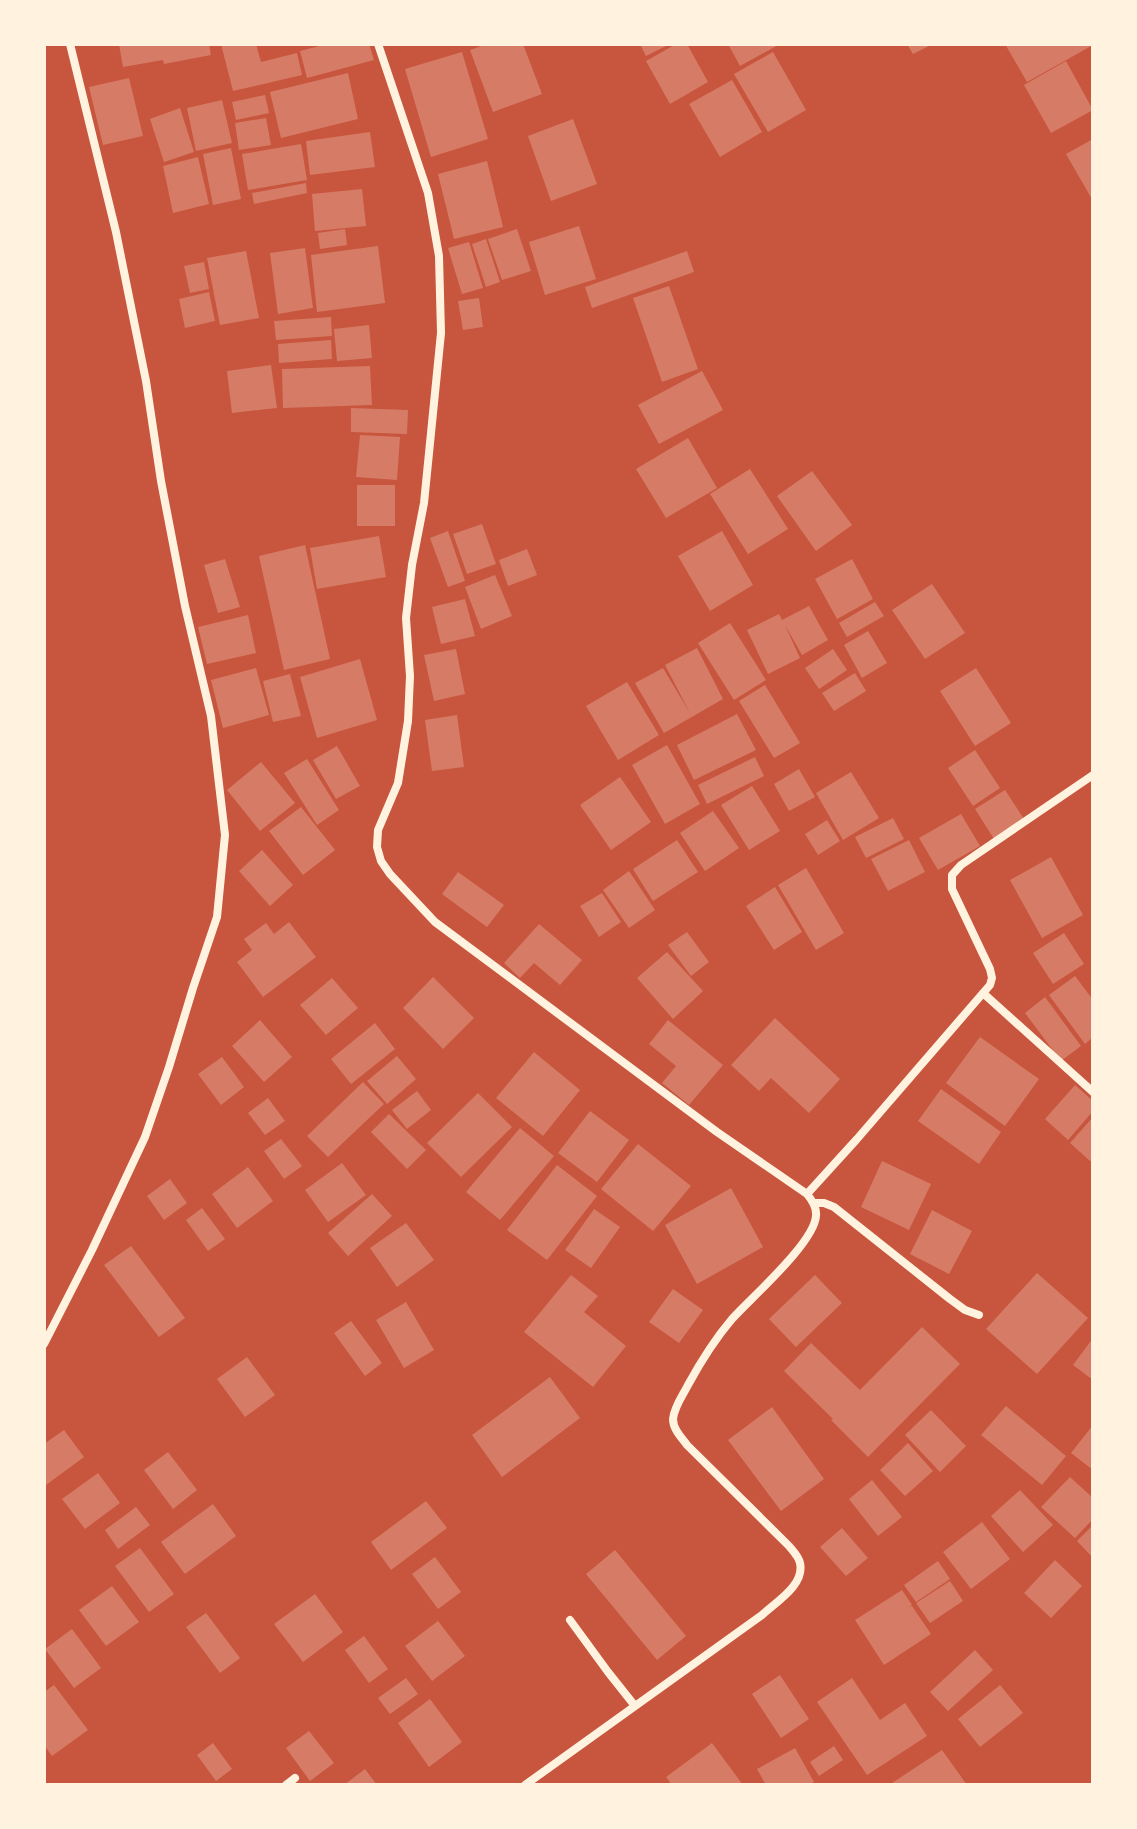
<svg xmlns="http://www.w3.org/2000/svg" width="1137" height="1829" font-family="'Nunito Sans',sans-serif">
  <style>
    .building { fill: #d67c66 }
    .lines { fill: none; stroke-linecap: round; stroke-linejoin: round }
    .minor { stroke: #fff3e0; stroke-width: 8 }
  </style>
  <rect width="100%" height="100%" fill="#c8553d"/>
  <path class="building" d="M119 44H209L211 55 164 64 163 60 123 67Z
    M221 44H256L261 62 297 53 302 75 233 91Z
    M327 44H369L374 60 307 78 300 51Z
    M487 44H523L542 94 493 112 470 50Z
    M640 44H670L646 56Z
    M676 44H687L708 82 670 104 646 61Z
    M728 44H780L740 66Z
    M907 44H933L913 54Z
    M1005 44H1093V45L1027 82Z
    M462 52 488 139 431 157 405 69Z
    M773 52 806 110 768 132 734 74Z
    M1066 61 1093 110 1051 133 1024 85Z
    M348 73 358 119 281 138 270 92Z
    M129 78 143 136 103 145 89 87Z
    M732 80 762 132 720 157 689 104Z
    M265 95 269 113 236 120 232 102Z
    M222 100 232 143 196 151 187 108Z
    M180 108 194 152 164 162 150 119Z
    M266 118 271 145 239 150 235 123Z
    M573 119 597 184 551 201 528 136Z
    M370 132 375 167 310 175 306 141Z
    M1093 139V201L1066 154Z
    M301 144 307 180 248 190 242 154Z
    M231 148 241 199 213 205 203 154Z
    M198 157 209 204 173 213 163 166Z
    M487 161 503 227 454 239 438 174Z
    M306 183 307 193 254 204 252 193Z
    M362 189 366 226 315 231 312 194Z
    M579 226 596 279 545 295 529 242Z
    M345 229 347 245 320 249 318 233Z
    M517 229 531 271 502 280 488 239Z
    M486 239 500 282 486 287 472 244Z
    M469 242 483 288 462 294 448 248Z
    M378 246 385 303 317 312 311 255Z
    M305 248 313 308 278 314 270 253Z
    M246 251 259 318 220 325 207 258Z
    M687 251 694 272 592 308 585 287Z
    M204 262 209 289 190 293 184 266Z
    M669 286 698 369 662 382 633 298Z
    M209 292 215 321 185 328 179 299Z
    M479 298 483 327 463 330 458 301Z
    M331 317 332 336 276 340 274 321Z
    M369 325 372 358 337 361 334 329Z
    M331 340 332 359 279 363 278 344Z
    M271 365 277 408 232 413 227 371Z
    M370 366 372 405 283 408 282 369Z
    M702 371 723 410 659 444 638 405Z
    M351 408 408 410 407 434 351 432Z
    M360 435 400 437 397 480 356 477Z
    M688 438 717 488 666 518 636 469Z
    M750 469 788 529 748 554 710 494Z
    M812 471 852 525 816 551 777 496Z
    M357 485H395V526H357Z
    M482 524 496 564 467 574 453 534Z
    M448 531 465 581 448 587 430 538Z
    M722 531 753 585 710 611 678 556Z
    M379 536 386 577 317 589 310 548Z
    M305 545 330 659 284 670 259 556Z
    M527 549 537 575 508 586 499 560Z
    M225 559 240 607 218 613 204 565Z
    M852 559 873 599 837 619 815 579Z
    M495 575 512 616 481 629 465 587Z
    M932 584 965 633 925 659 892 610Z
    M465 599 475 636 441 644 432 607Z
    M875 602 884 616 847 637 839 623Z
    M809 606 828 640 802 655 785 625 800 658 768 674 747 630 779 614 782 620Z
    M248 615 256 653 207 664 198 627Z
    M730 623 766 680 734 700 698 643Z
    M868 631 887 663 862 678 844 645Z
    M697 648 723 699 664 733 635 683 663 668 690 713 665 665Z
    M456 649 465 694 434 701 424 655Z
    M833 649 847 670 819 689 805 668Z
    M360 659 377 720 317 738 300 677Z
    M256 668 269 715 223 728 211 680Z
    M976 668 1011 723 975 746 940 691Z
    M855 673 866 691 834 711 822 693Z
    M290 674 301 716 273 722 263 681Z
    M627 682 659 735 618 760 586 706Z
    M765 685 800 743 774 758 739 701Z
    M737 714 756 750 694 780 677 745Z
    M457 715 464 767 432 771 425 720Z
    M667 745 700 804 665 824 632 765Z
    M337 746 360 786 336 799 313 760Z
    M975 750 1000 788 973 806 948 768Z
    M755 757 764 776 707 804 698 785Z
    M307 759 339 810 317 825 284 773Z
    M261 762 295 803 260 831 227 790Z
    M799 769 815 797 789 811 774 784Z
    M851 772 879 818 843 840 816 793Z
    M620 777 651 822 611 850 580 805Z
    M752 786 780 831 749 850 721 805Z
    M1005 790 1024 819 994 839 975 809Z
    M301 807 335 850 303 875 269 831Z
    M713 811 739 848 705 871 680 833Z
    M961 814 980 846 938 870 919 838Z
    M893 818 904 839 866 858 855 837Z
    M827 820 840 841 818 855 805 834Z
    M677 840 698 872 653 901 633 869Z
    M909 840 925 872 888 891 871 859Z
    M262 850 293 885 270 906 239 871Z
    M1051 857 1083 915 1042 938 1010 880Z
    M806 868 844 933 816 950 778 885Z
    M629 871 655 910 629 928 603 890Z
    M458 872 504 905 487 927 442 894Z
    M775 887 802 932 774 950 746 906Z
    M602 893 621 922 599 937 580 906Z
    M289 922 316 957 263 997 237 962 252 950 244 939 266 923 274 934Z
    M539 924 582 960 560 985 534 963 520 978 504 963Z
    M687 932 709 962 691 976 668 945Z
    M1064 933 1084 964 1053 984 1033 953Z
    M667 952 703 991 673 1019 637 978Z
    M1075 976 1093 1000V1037L1085 1044 1049 995Z
    M433 977 474 1018 443 1049 403 1008Z
    M332 978 358 1008 326 1035 300 1005Z
    M1045 997 1081 1046 1061 1061 1025 1013Z
    M775 1018 840 1079 809 1113 771 1078 759 1091 731 1065Z
    M260 1020 292 1057 264 1082 232 1046Z
    M668 1020 723 1065 689 1105 662 1083 676 1066 649 1044Z
    M375 1023 395 1049 351 1084 331 1059Z
    M980 1037 1039 1079 1005 1126 946 1083Z
    M534 1052 580 1090 543 1136 496 1098Z
    M397 1056 416 1079 387 1104 367 1081Z
    M222 1057 244 1087 221 1105 198 1074Z
    M363 1082 384 1104 328 1157 307 1136Z
    M1075 1085 1093 1101V1111L1068 1140 1045 1119Z
    M941 1089 1001 1132 979 1164 918 1121Z
    M417 1091 431 1110 407 1129 392 1110Z
    M478 1093 512 1127 461 1177 427 1143Z
    M268 1098 285 1121 265 1135 248 1113Z
    M590 1111 629 1140 597 1182 558 1153Z
    M389 1114 426 1150 407 1169 371 1132Z
    M1093 1117V1159L1090 1161 1070 1143Z
    M520 1128 554 1156 500 1220 466 1192Z
    M281 1139 302 1166 284 1179 264 1151Z
    M638 1144 691 1186 653 1231 601 1189Z
    M882 1161 931 1184 909 1230 861 1207Z
    M342 1163 366 1195 328 1222 305 1190Z
    M557 1165 597 1196 547 1260 507 1230Z
    M248 1167 273 1201 237 1228 212 1194Z
    M170 1179 187 1203 164 1220 147 1196Z
    M731 1188 763 1247 697 1284 665 1225Z
    M372 1194 392 1216 348 1256 328 1233Z
    M202 1208 225 1239 208 1251 186 1220Z
    M594 1209 620 1227 591 1268 565 1250Z
    M932 1210 972 1231 949 1274 910 1254Z
    M406 1223 434 1260 397 1287 370 1248Z
    M131 1246 185 1318 159 1337 104 1265Z
    M1037 1273 1088 1318 1037 1374 986 1329Z
    M571 1275 598 1296 584 1312 626 1346 593 1387 524 1332Z
    M815 1275 842 1303 796 1347 769 1319Z
    M673 1289 703 1310 679 1343 649 1322Z
    M406 1302 434 1350 404 1368 376 1320Z
    M351 1321 382 1363 365 1376 334 1333Z
    M922 1327 960 1364 868 1457 831 1420 833 1419 784 1371 811 1343 860 1390Z
    M1093 1338V1380L1073 1365Z
    M247 1357 275 1395 245 1417 217 1379Z
    M550 1377 580 1418 502 1477 472 1435Z
    M1006 1406 1066 1456 1042 1485 981 1435Z
    M772 1407 824 1479 781 1511 728 1440Z
    M931 1410 966 1446 940 1472 905 1435Z
    M1093 1425V1470L1071 1453Z
    M64 1430 84 1457 46 1485 44 1482V1444Z
    M908 1443 933 1471 905 1496 880 1470Z
    M168 1452 197 1490 173 1509 144 1470Z
    M98 1473 120 1503 85 1529 62 1499Z
    M1070 1477 1093 1498V1519L1075 1538 1041 1507Z
    M872 1480 902 1517 878 1536 849 1499Z
    M1020 1490 1053 1525 1023 1552 991 1516Z
    M426 1501 447 1528 391 1570 371 1542Z
    M213 1504 236 1536 185 1574 161 1542Z
    M136 1507 150 1525 118 1549 105 1530Z
    M982 1522 1010 1559 971 1589 943 1552Z
    M1093 1525V1558L1077 1541Z
    M842 1528 868 1558 846 1576 820 1547Z
    M140 1548 174 1594 149 1612 115 1566Z
    M615 1550 686 1636 657 1660 586 1574Z
    M435 1557 461 1592 438 1609 412 1574Z
    M1055 1560 1082 1586 1051 1618 1024 1593Z
    M938 1561 950 1579 916 1602 904 1585Z
    M950 1581 963 1601 930 1623 916 1603Z
    M112 1586 139 1622 106 1646 79 1610Z
    M902 1590 912 1605 909 1607 912 1606 931 1634 884 1665 855 1620Z
    M315 1594 343 1632 303 1662 274 1624Z
    M206 1613 240 1658 220 1673 186 1627Z
    M438 1621 465 1656 432 1681 405 1646Z
    M72 1629 101 1668 74 1688 45 1649Z
    M364 1636 388 1669 369 1683 345 1650Z
    M975 1650 993 1670 948 1711 930 1692Z
    M780 1675 809 1719 781 1738 752 1694Z
    M406 1678 418 1694 390 1714 378 1698Z
    M852 1678 880 1720 905 1703 927 1736 867 1775 817 1702Z
    M54 1685 88 1730 52 1756 44 1745V1692Z
    M1000 1685 1023 1713 980 1747 958 1719Z
    M430 1699 462 1742 429 1767 398 1723Z
    M309 1731 334 1763 310 1781 286 1748Z
    M213 1743 232 1769 216 1781 197 1755Z
    M712 1743 743 1785H672L666 1777Z
    M834 1746 843 1760 819 1776 810 1762Z
    M795 1748 814 1782 808 1785H766L757 1769Z
    M942 1750 967 1785H889Z
    M365 1769 377 1785H344Z"/>
  <g class="lines">
    <path class="minor" d="M378 44 428 193 439 256 441 333 424 503 412 565 406 618 410 676 408 721 398 783 378 830 377 847 381 861 390 874 435 922 717 1132 807 1194C812 1200 817 1207 816 1216 814 1243 752 1297 732 1319 715 1339 700 1363 688 1385 683 1395 674 1407 673 1419 673 1429 681 1437 687 1445L789 1546C793 1551 799 1557 800 1563 805 1585 776 1602 762 1615L525 1785
      M983 993 1093 1092
      M807 1194 857 1139 990 985 992 978 990 969 952 889V875L961 865 1093 775
      M814 1203H824L834 1207 950 1299 965 1310 979 1315
      M44 1344 92 1250 145 1137 169 1067 193 988 217 917 225 835 211 716 185 606 161 481 146 381 116 232 70 44
      M570 1620 608 1672 635 1706
      M286 1785 295 1778"/>
  </g>
  <rect width="1137" height="1829" fill="none" stroke="#fff3e0" stroke-width="92"/>
</svg>
